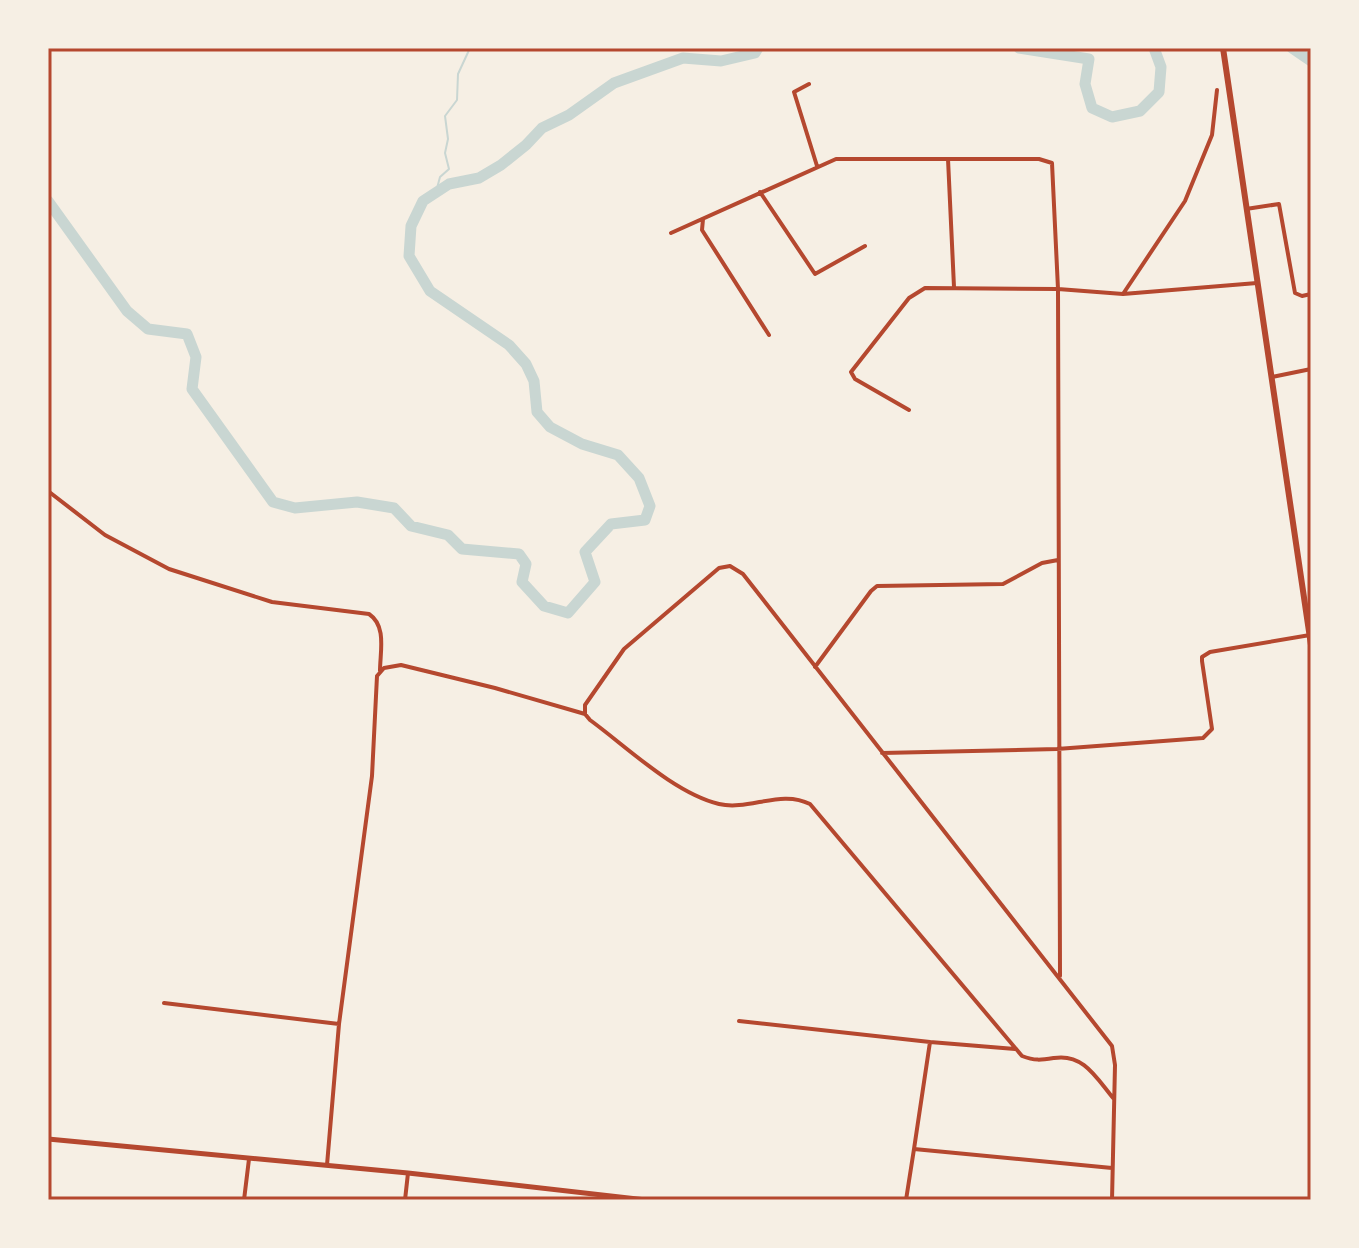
<svg xmlns="http://www.w3.org/2000/svg" width="1359" height="1248" font-family="Jost,sans-serif">
  <style>
    .lines { fill: none; stroke-linecap: round; stroke-linejoin: round }
    .stream { stroke: #c9d6d2; stroke-width: 2 }
    .river { stroke: #c9d6d2; stroke-width: 11 }
    .minor { stroke: #b5482f; stroke-width: 4 }
    .tertiary { stroke: #b5482f; stroke-width: 5 }
    .trunk { stroke: #b5482f; stroke-width: 6 }
    .neatline { fill: none; stroke: #b5482f; stroke-width: 3 }
  </style>
  <rect width="100%" height="100%" fill="#f6efe4"/>
  <g class="lines">
    <path class="stream" d="M436 192 440 177 449 169 445 153 448 139 445 116 457 100 458 74 470 48"/>
    <path class="river" d="M1019 48 1089 59 1085 84 1092 108 1112 117 1140 111 1159 92 1161 67 1154 48
      M1292 48 1311 61
      M48 201 127 311 148 329 187 334 196 357 192 389 273 502 295 508 357 502 394 508 411 526 448 535 462 549 519 554 526 564 522 582 544 606 568 613 595 582 585 552 611 524 645 520 650 506 639 478 618 455 582 444 550 427 537 412 534 381 526 364 509 345 430 291 409 256 411 226 423 201 449 184 479 178 501 165 526 145 542 128 569 115 614 83 683 58 721 61 755 53 758 48"/>
    <path class="minor" d="M809 84 794 92 817 166
      M948 159 954 287
      M760 192 815 274 865 246
      M1246 209 1279 204 1295 293 1302 296 1311 294
      M703 219 702 230 769 335
      M671 233 836 159H1039L1052 163 1058 289 1060 976
      M1123 294 1185 201 1212 135 1217 90
      M1272 377 1311 369
      M909 410 855 379 851 372 909 298 925 288 1058 289 1123 294 1257 283
      M48 491 105 535 169 569 272 602 369 614C387 626 380 652 380 671
      M815 667 871 591 877 586 1003 584 1042 563 1058 560
      M585 714V705L624 649 719 568 730 566 743 574 1112 1046 1115 1065 1112 1200
      M882 753 1057 749 1203 738 1212 729 1202 661V657L1210 652 1310 635
      M164 1003 339 1024 327 1165
      M739 1021 930 1042
      M339 1024 372 776 377 676 384 668 401 665 495 688 585 714 590 720C627 747 674 793 719 804 749 811 781 789 810 804L1022 1056C1035 1061 1041 1060 1054 1058 1084 1053 1097 1079 1114 1099
      M914 1149 930 1042 1015 1049
      M244 1200 249 1159
      M405 1200 408 1173
      M906 1200 914 1149 1112 1168"/>
    <path class="tertiary" d="M48 1139 408 1173 646 1200"/>
    <path class="trunk" d="M1223 48 1311 645"/>
  </g>
  <rect width="1359" height="1248" fill="none" stroke="#f6efe4" stroke-width="100"/>
  <rect x="50" y="50" width="1259" height="1148" class="neatline"/>
</svg>
